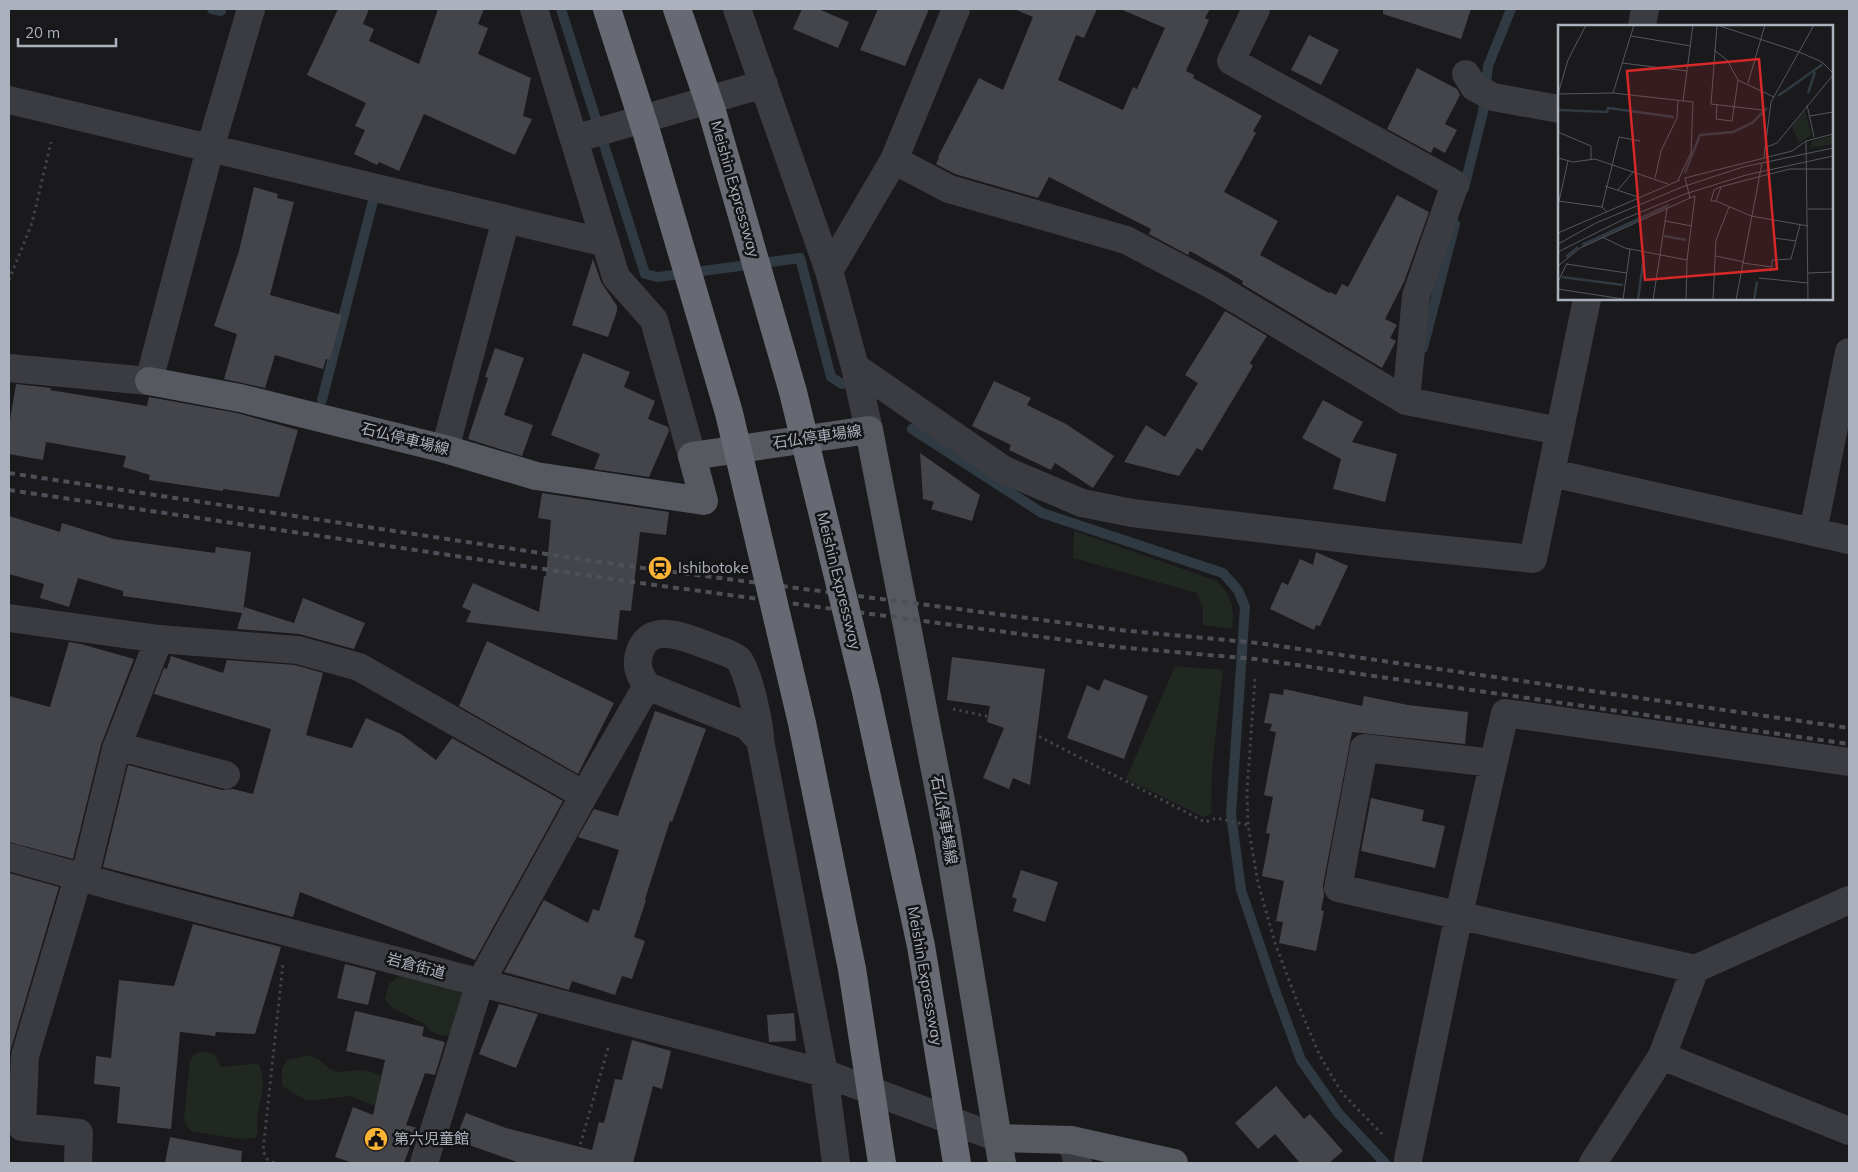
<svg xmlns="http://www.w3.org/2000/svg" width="1858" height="1172" font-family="Mulish,'Noto Sans JP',sans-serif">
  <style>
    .green { fill: #202821 }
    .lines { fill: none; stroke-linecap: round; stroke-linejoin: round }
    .stream { stroke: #2f3a42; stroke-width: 10 }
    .building { fill: #44454a }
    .path { stroke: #414349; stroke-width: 3; stroke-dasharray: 2.5 4; stroke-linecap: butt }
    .minor { stroke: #3b3c42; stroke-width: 28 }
    .major { stroke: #575961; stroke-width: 28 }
    .rail { stroke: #4e5057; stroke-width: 4; stroke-dasharray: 6 5; stroke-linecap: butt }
    .highway-bridge { stroke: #676a73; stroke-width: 28 }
    .labels { text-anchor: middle; stroke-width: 5; stroke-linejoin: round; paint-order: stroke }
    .street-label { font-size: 15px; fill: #acb2bd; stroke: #151518 }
    .poi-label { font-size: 15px; fill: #acb2bd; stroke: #151518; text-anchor: start }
    .inset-river { fill: none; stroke: #2f3a42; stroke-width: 2.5 }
    .inset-road { fill: none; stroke: #54575d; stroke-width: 1 }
    .view { fill: #d62828; fill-opacity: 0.15; stroke: #d62828; stroke-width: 2.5 }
    .inset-edge { fill: none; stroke: #acb2bd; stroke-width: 2.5 }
  </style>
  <rect width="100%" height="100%" fill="#1a1a1d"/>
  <path class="green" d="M1074 531 1217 581C1233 599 1234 605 1232 629L1203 625V608L1197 593 1073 558Z
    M1175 666 1223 670 1212 768 1211 814 1204 817 1126 779Z
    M399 976 430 982 466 992 451 1035 442 1036 429 1030 424 1024 393 1008 385 999 389 984Z
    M206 1051 215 1055 221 1067 252 1064 259 1065C270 1091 253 1109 258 1133L255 1138 240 1139 190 1131 184 1120 190 1060 196 1053Z
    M309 1055 320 1060 329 1069 338 1072 359 1070 372 1072 383 1077 379 1104 371 1105 351 1096 307 1101 282 1086V1068L287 1060Z"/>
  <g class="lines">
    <path class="stream" d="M212 9 221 11
      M561 9 645 274 658 277 800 258 831 377 842 384
      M1464 188 1483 112 1488 66 1511 9
      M1423 348 1455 224
      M322 400 373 201
      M912 429 1042 513 1223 573 1238 590 1245 607 1231 814 1241 890 1275 990 1301 1060 1339 1114 1385 1163"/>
  </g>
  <path class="building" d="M338 9H369L363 24 374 29 369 41 419 64 438 9H484L478 24 488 28 478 54 531 78 523 116 532 119 515 155 424 114 399 171 379 162 377 165 354 154 365 130 355 126 366 103 307 75Z
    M802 9H818L849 22 838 48 793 29Z
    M878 9H929L905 66 860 50Z
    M1014 9H1097L1084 38 1076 35 1058 80 1123 110 1133 87 1137 89 1165 28 1120 9H1210L1205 18 1209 20 1186 71 1194 75 1193 78 1262 116 1253 131 1256 133 1224 192 1278 221 1260 255 1329 293 1330 292 1336 295 1342 284 1348 287 1397 195 1429 212 1404 282 1385 319 1397 325 1390 338 1396 341 1382 368 1242 284 1243 281 1190 251 1188 255 1149 234 1151 229 1049 177 1038 198 955 174 936 164 939 158 938 157 979 78 1003 90 1033 17Z
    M1383 9H1471L1461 39 1383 14Z
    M1309 35 1339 50 1321 85 1291 70Z
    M1417 68 1457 89 1460 95 1445 124 1457 130 1445 153 1434 147 1431 153 1387 129Z
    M254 187 278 194 277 198 294 202 270 295 342 315 330 360 326 359 323 369 275 355 265 388 224 379 237 334 214 326 239 251Z
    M593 259 601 282 617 306V311L608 337 572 325Z
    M1225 311 1267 336 1250 363 1253 366 1202 451 1197 448 1179 476 1124 462 1146 425 1165 437 1198 383 1185 375Z
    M495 348 524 358 504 415 533 425 522 456 468 439 488 378 485 377Z
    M583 353 630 372 624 387 655 401 648 419 668 427 669 431 649 477 594 469 600 454 551 435Z
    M994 381 1031 398 1027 405 1066 424 1114 456 1093 488 1055 463 1051 470 1009 450 1011 445 972 426Z
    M16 384 51 388 50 390 147 406 149 397 237 413 298 430 279 497 223 489V491L149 480 150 475 123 467 126 456 46 442 43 460 9 454V426Z
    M1323 400 1363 422 1352 442 1397 454 1385 502 1333 489 1341 459 1302 438Z
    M920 453 980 495 972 521 931 509 934 502 923 499Z
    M542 493 669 512 666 535 640 532 631 611 620 610 617 640 466 622 471 611 462 607 473 583 539 612 544 576H546L551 520 538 518Z
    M9 516 60 532 62 523 114 539 215 553 216 547 251 552 243 612 244 607 294 623 303 598 365 623 354 649 299 634 237 629 242 613 123 596V591L78 578 69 607 40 598 44 584 9 574Z
    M1316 552 1348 566 1320 626 1316 625 1314 630 1270 609 1282 582 1288 585 1300 559 1313 565Z
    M487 641 614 703 578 774 459 706Z
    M69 642 81 644 134 659 101 745 73 859 9 842V696L50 707Z
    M171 656 223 673 227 660 295 665 323 673 306 735 352 748 366 718 401 734 436 760 452 738 563 801 475 960 300 892 293 917 103 867 128 765 222 790 233 789 253 794 271 729 154 694 164 668 167 669Z
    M952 657 1045 669 1030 785 1013 778 1009 789 983 778 1004 728 987 722 990 706 947 700Z
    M1104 679 1148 696 1124 759 1067 738 1087 685 1099 691Z
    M1284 689 1362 706 1364 696 1408 705 1468 712 1465 744 1352 732 1323 885 1324 895 1321 910 1324 911 1316 951 1279 943 1283 922 1276 921 1284 881 1262 876 1270 834 1266 833 1273 797 1264 795 1276 732 1270 731 1272 724 1264 723 1270 693 1283 695Z
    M655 711 706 729 672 822 670 821 645 899 646 900 634 937 645 941 632 979 622 976 615 995 572 981 569 990 504 972 544 900 588 923 593 909 599 911 619 850 578 837 594 809 618 816Z
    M1371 798 1424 810 1422 821 1445 826 1435 868 1361 851Z
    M1021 870 1058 882 1045 922 1013 911 1017 899 1012 897Z
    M9 873 59 887 10 1052 9 1051Z
    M193 924 281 947 255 1034 216 1032 215 1036 180 1032 171 1129 117 1123 120 1087 94 1084 96 1056 111 1058 119 980 174 986Z
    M345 964 376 972 368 1005 337 998Z
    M499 1004 538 1014 516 1068 479 1054Z
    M355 1011 424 1027 422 1036 445 1042 435 1075 425 1073 406 1125 417 1128 404 1163H353L335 1157 353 1107 373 1115 385 1060 346 1051Z
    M794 1013 796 1041 769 1042 767 1015Z
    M632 1040 671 1051 662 1089 653 1086 633 1163H520L455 1140 466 1113 506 1128 592 1150 599 1122 604 1123 615 1079 622 1080Z
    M1276 1086 1304 1119 1310 1114 1343 1151 1329 1163H1300L1275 1134 1258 1149 1235 1123Z
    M170 1137 242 1151 241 1163H165Z"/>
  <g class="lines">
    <path class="path" d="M9 280 32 223 51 142
      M1255 679 1247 791 1248 825 1258 883 1275 943 1298 1004 1320 1056 1342 1093 1382 1134
      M953 709 1009 721 1205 822 1217 818 1248 825
      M274 1163 267 1159 263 1151 283 963
      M575 1163 608 1048"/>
    <path class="minor" d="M534 9 616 277 654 320 692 456
      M737 9 829 271 855 367 869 430
      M1256 9 1231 61 1455 184 1416 296 1406 401
      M1642 26 1645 9
      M1466 74 1474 87 1493 97 1559 109
      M9 100 606 243
      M574 139 764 84
      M894 160 949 189 1126 240 1214 286 1406 401 1560 431
      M829 271 894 160 956 9
      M855 367 1004 470 1082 503 1132 513 1380 543 1533 559 1587 299
      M9 368 149 381 210 149 251 9
      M445 449 506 219
      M1552 473 1849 540
      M1813 532 1849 352
      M9 618 159 639 298 650 359 667 584 795
      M760 740 747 726 647 686C639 674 635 665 640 651 651 619 692 640 714 648 721 651 733 654 738 659 748 669 760 725 760 740L824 1073 836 1163
      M117 746 226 775
      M1493 763 1364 748 1338 888 1695 969
      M9 857 123 889 824 1073 998 1138
      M84 879 116 749 159 639
      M1662 1056 1849 1131
      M1071 1140 1078 1163
      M1408 1160 1459 914 1505 713 1849 762
      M78 1163 79 1133 22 1127 25 1056 78 878
      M424 1163 480 983 584 795 647 686
      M1593 1163 1662 1056 1695 969 1849 900"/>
    <path class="major" d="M149 381 240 398 445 449 536 476 704 501 692 456 869 430 946 827 1002 1163
      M998 1138 1071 1140 1174 1163"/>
    <path class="rail" d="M9 473 620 565 1119 630 1258 643 1849 728
      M9 490 618 580 1117 647 1255 659 1849 744"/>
    <path class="highway-bridge" d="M607 9 647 134 729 413 802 723 852 969 882 1163
      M677 9 711 108 793 392 866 692 921 946 957 1163"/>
  </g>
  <defs>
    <g id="station-disc" transform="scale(1.25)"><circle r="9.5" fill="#fab335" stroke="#151518"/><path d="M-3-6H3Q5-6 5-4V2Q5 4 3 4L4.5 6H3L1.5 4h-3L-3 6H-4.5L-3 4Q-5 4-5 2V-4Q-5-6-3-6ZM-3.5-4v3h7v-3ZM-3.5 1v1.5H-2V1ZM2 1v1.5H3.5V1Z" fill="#111"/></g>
    <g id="civic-disc" transform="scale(1.25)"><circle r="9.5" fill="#fab335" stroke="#151518"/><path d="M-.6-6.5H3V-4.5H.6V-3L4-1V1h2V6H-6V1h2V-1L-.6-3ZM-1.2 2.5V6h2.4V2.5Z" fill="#111"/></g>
  </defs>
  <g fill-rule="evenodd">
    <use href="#station-disc" x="660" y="568"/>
    <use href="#civic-disc" x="376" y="1139"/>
  </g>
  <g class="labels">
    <g class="street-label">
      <text transform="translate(735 189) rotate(74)" y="5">Meishin Expressway</text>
      <text transform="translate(817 437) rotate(-8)" y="5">石仏停車場線</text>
      <text transform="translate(405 439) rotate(14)" y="5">石仏停車場線</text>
      <text transform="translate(839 581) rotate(76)" y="5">Meishin Expressway</text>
      <text transform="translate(944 820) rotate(80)" y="5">石仏停車場線</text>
      <text transform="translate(416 966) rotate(15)" y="5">岩倉街道</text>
      <text transform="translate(925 976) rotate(80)" y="5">Meishin Expressway</text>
    </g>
    <g class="poi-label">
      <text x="678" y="573">Ishibotoke</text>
      <text x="394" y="1144">第六児童館</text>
    </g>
  </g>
  <g transform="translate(1558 25)">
    <rect width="275" height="275" fill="#1a1a1d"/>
    <path d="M247 85 253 110 241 118 234 102ZM275 111V119L252 123 254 116Z" fill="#202821"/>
    <path class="inset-river" d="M250 68 257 47M220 71 265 39M0 85 49 87 50 83 116 92M127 148 142 110 175 107 194 98 209 83M106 211 128 215M24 220 111 180M8 232 20 222M4 252 65 260M80 275 86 230M196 275 199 257"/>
    <path class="inset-road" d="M159 0 153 79 204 85M159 0 241 27 264 37 275 48M73 11 133 21M156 25 169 35 180 55 216 72M64 38 129 46M190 58 207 0M55 68 76 0M0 69 55 68 135 77 133 128 120 155M0 69 10 35 28 0M125 76 135 0M159 79 158 94 174 96 180 55M249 80 256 112M252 91 275 87M0 107 33 121V135M248 116 275 109M206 123 219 118 275 50M206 132 213 77 256 0M0 133 15 137 37 134 110 159M97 153 103 126 119 93 120 75M47 161 80 172M163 162 158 176H153L156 165 162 162 200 152 232 144H275M60 165 76 146M0 176 44 182 49 187M1 176 10 136M158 176 193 191 250 201M44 182 61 112 82 116M250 184H275M107 196 134 201M0 208 122 155M44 212 67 223 129 235 128 275M216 213 238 216M0 219 38 198 124 162 185 142 275 123M0 227 66 194 127 169 188 150 275 131M158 231 186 237M129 235 137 171 132 173 127 153 234 126 248 116 250 275M185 238 214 242V235L233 234 242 200M8 239 69 248M0 241 22 223 132 173M250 248 275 247M201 253 250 258M0 257 9 238M0 264 65 274M65 275 72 224M95 275 109 184M155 275 158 215 171 182M178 275 204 138"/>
    <path class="view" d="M201 34 219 244 87 255 69 46Z"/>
    <rect width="275" height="275" class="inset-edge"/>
  </g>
  <rect width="1858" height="1172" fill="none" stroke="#acb2bd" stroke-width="20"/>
  <path d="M18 38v8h98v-8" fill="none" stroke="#acb2bd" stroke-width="2.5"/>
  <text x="25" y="38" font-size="15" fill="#acb2bd" stroke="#151518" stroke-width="4" paint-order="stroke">20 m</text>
</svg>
